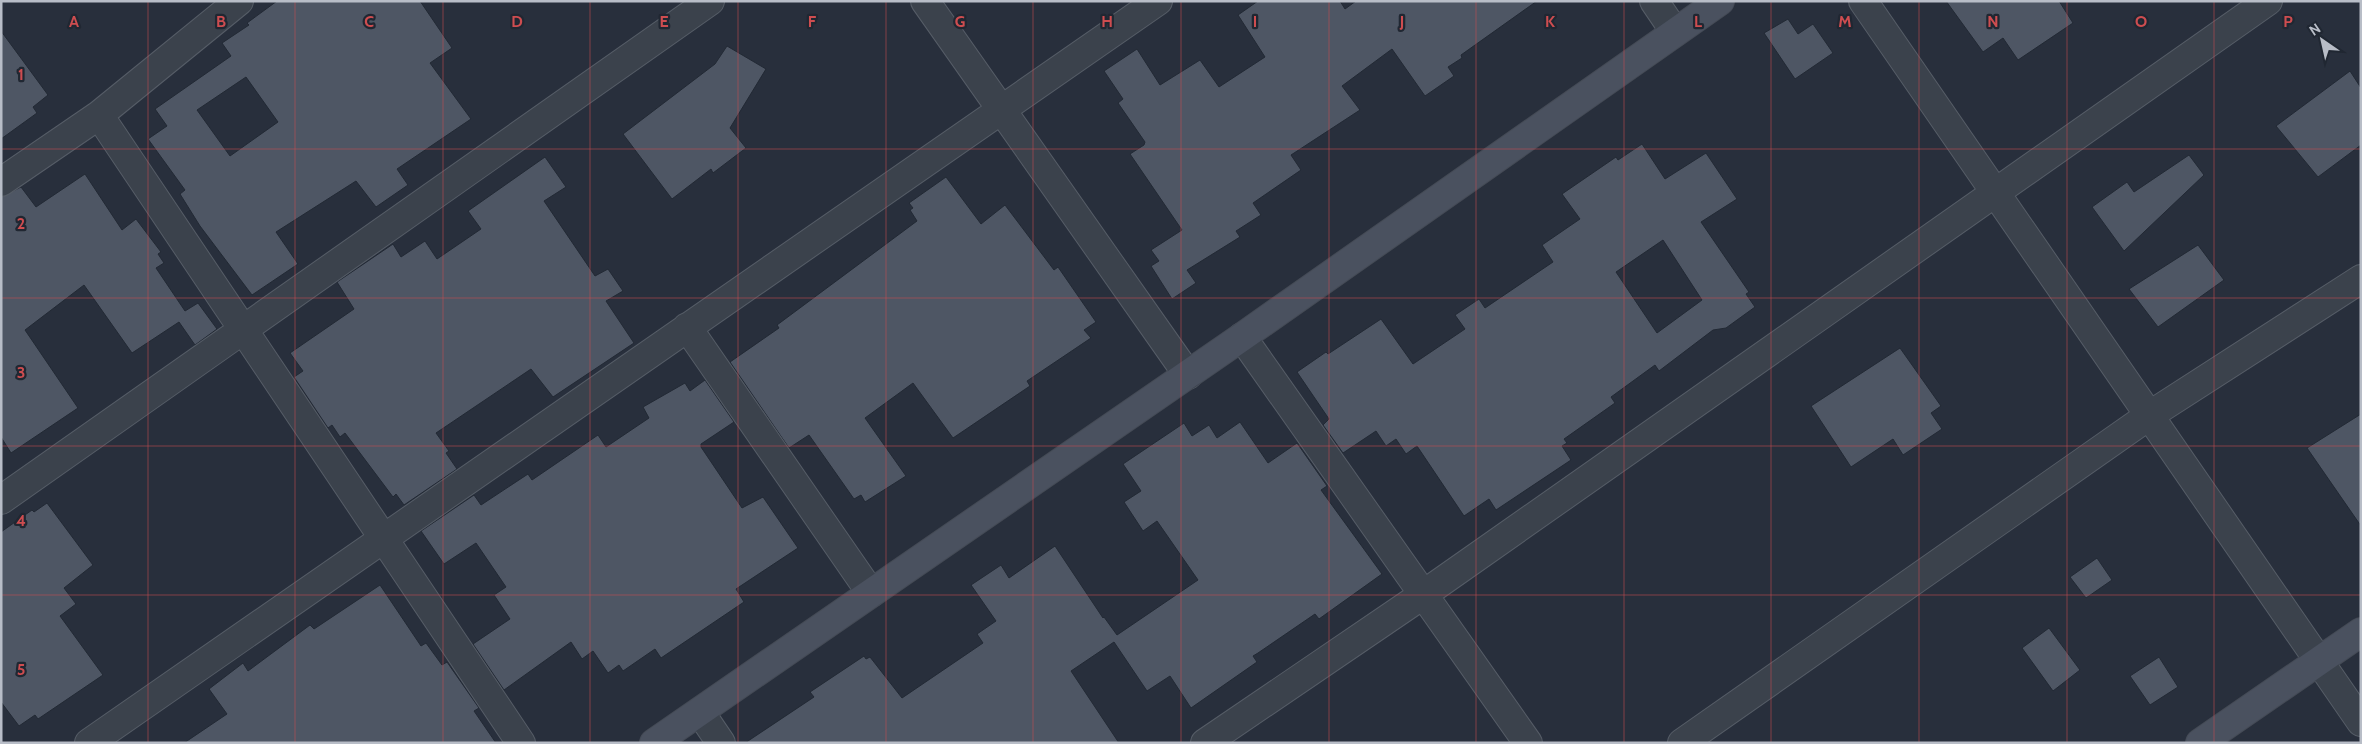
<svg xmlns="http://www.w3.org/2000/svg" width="2362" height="744" font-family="Cabin,sans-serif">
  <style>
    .building { fill: #4e5664; stroke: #222934; fill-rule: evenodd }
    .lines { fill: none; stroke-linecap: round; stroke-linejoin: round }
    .street-casing { stroke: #565d67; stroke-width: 30 }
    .secondary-casing { stroke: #454b56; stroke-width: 30 }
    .street { stroke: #3b424c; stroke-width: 28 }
    .secondary { stroke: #4a515f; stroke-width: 28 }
    .grid { fill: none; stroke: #ce4d50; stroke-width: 1; stroke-opacity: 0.55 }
    .grid-label { font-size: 16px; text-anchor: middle; font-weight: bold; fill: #ce4d50; stroke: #202732; stroke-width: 4.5; stroke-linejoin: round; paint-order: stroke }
  </style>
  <rect width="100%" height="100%" fill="#282f3c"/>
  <path class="building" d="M277 1H420L452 48 430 63 471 119 397 169 408 185 376 207 356 181 276 232 298 264 252 295 200 226 180 194 185 190 148 139 167 126 155 109 231 56 222 43 249 25 247 23ZM246 77 278 122 230 156 197 110Z
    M1258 1H1340L1345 9 1356 1H1537L1461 55 1462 58 1448 67 1454 76 1425 96 1392 49 1342 86 1360 110 1291 155 1301 170 1253 203 1261 215 1236 231 1240 237 1187 270 1196 283 1172 299 1151 266 1159 261 1151 250 1182 230 1130 154 1144 145 1145 142 1118 103 1123 99 1104 71 1137 49 1160 85 1200 60 1219 87 1265 57 1238 15Z
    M1946 1H2059L2073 23 2018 60 2003 38 1983 52Z
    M1788 19 1798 34 1813 24 1833 53 1795 79 1764 33Z
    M1 31 48 95 33 107 37 113 1 139Z
    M727 46 766 69 730 128 746 148 713 173 711 169 672 199 623 134 715 64Z
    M2350 71 2361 88V145L2318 177 2276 126Z
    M1642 144 1665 179 1706 153 1737 199 1701 222 1749 292 1746 294 1755 307 1726 328 1713 330 1659 371 1655 365 1611 397 1615 403 1564 439 1567 443 1562 446 1571 460 1496 510 1489 499 1464 516 1417 446 1406 454 1396 439 1386 446 1376 431 1343 453 1323 425 1329 419 1297 372 1326 352 1328 354 1381 319 1413 364 1465 329 1455 315 1479 299 1485 308 1553 262 1542 245 1580 219 1562 194 1616 157 1618 160ZM1663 240 1702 300 1657 333 1616 272Z
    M2189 155 2204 175 2124 251 2092 207 2127 182 2134 192Z
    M545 157 566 187 544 201 595 276 608 269 623 291 606 301 634 343 553 397 531 369 436 433 449 451 446 453 457 469 404 505 396 494 393 497 345 433 340 437 332 425 328 428 294 377 303 371 290 353 354 309 337 282 393 244 401 257 425 241 437 259 481 229 468 211Z
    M85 174 122 230 136 219 161 252 158 254 164 263 156 268 185 311 198 303 217 329 195 345 179 322 132 353 84 285 25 330 78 408 11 453 1 437V197L21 187 36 207Z
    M946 177 981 224 1005 205 1054 270 1058 267 1096 322 1084 330 1091 338 1027 381 1030 386 953 438 913 383 865 418 906 476 865 502 861 495 854 499 809 435 789 448 730 362 779 328 777 325 917 221 910 210 913 208 909 203Z
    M2198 245 2224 280 2158 327 2129 289Z
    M1900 348 1941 406 1931 413 1942 429 1903 455 1893 439 1851 467 1811 406Z
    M705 380 734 422 701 444V447L742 508 763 497 798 548 736 589 744 602 661 658 655 649 623 671 619 665 608 673 593 651 582 659 571 642 504 690 473 644 510 619 494 595 506 587 476 543 444 564 421 531 474 495 481 505 528 474 532 480 598 435 606 447 649 418 643 407 685 383 690 391Z
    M2361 414V526L2307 448Z
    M1240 422 1268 463 1297 443 1327 486 1321 490 1382 574 1319 619 1315 614 1258 653 1253 656 1257 662 1191 708 1170 676 1147 691 1114 642 1071 671 1119 743H745L814 697 810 692 864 656 866 659 870 657 902 698 983 643 977 634 996 621 971 585 1001 565 1009 578 1055 546 1103 618 1104 617 1117 635 1198 580 1157 521 1143 531 1124 502 1141 491 1123 464 1184 423 1192 436 1209 425 1217 438Z
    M47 503 93 565 64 588 76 604 60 616 103 675 38 719 35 715 19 726 1 702V532L32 510 34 512Z
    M2097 558 2112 580 2086 598 2070 577Z
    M380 585 421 646 426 643 442 665 447 662 479 708 474 711 496 743H184L227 714 209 689 243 663 248 671 310 625 314 629Z
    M2049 628 2080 670 2053 691 2022 648Z
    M2159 657 2178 687 2150 705 2130 676Z"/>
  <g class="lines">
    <g class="street-casing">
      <path id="street" d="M925 1 1188 375
        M1654 1 1675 32
        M1863 1 2361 722
        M99 115 521 743
        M1 182 99 115 239 1
        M687 327 871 593
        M1242 337 1528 743
        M1 500 710 1
        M700 712 721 743
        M89 743 1158 1
        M1205 743 1424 594 2268 1
        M1682 743 2150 415 2361 279"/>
    </g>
    <g class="secondary-casing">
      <path id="secondary" d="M654 743 1242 337 1720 1
        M2200 743 2361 632"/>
    </g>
    <use href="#street" class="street"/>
    <use href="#secondary" class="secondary"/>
  </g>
  <path class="grid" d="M148 1V743M295 1V743M443 1V743M590 1V743M738 1V743M886 1V743M1033 1V743M1181 1V743M1329 1V743M1476 1V743M1624 1V743M1771 1V743M1919 1V743M2067 1V743M2214 1V743M1 149H2361M1 298H2361M1 446H2361M1 595H2361"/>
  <g class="grid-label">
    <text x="74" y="27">A</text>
    <text x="221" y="27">B</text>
    <text x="369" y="27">C</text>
    <text x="517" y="27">D</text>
    <text x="664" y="27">E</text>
    <text x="812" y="27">F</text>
    <text x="960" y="27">G</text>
    <text x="1107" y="27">H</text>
    <text x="1255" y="27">I</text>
    <text x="1402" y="27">J</text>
    <text x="1550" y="27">K</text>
    <text x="1698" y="27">L</text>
    <text x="1845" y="27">M</text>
    <text x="1993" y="27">N</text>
    <text x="2141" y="27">O</text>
    <text x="2288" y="27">P</text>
    <text x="21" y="80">1</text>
    <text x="21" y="229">2</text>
    <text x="21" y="378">3</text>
    <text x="21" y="526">4</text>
    <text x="21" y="675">5</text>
  </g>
  <rect width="2362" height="744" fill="none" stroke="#b8bdc7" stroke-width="5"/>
  <g transform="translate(2322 40) rotate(326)" stroke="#202732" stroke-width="4" paint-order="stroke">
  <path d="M0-4L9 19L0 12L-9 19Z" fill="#b8bdc7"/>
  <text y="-8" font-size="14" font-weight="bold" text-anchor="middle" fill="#b8bdc7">N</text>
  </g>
</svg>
